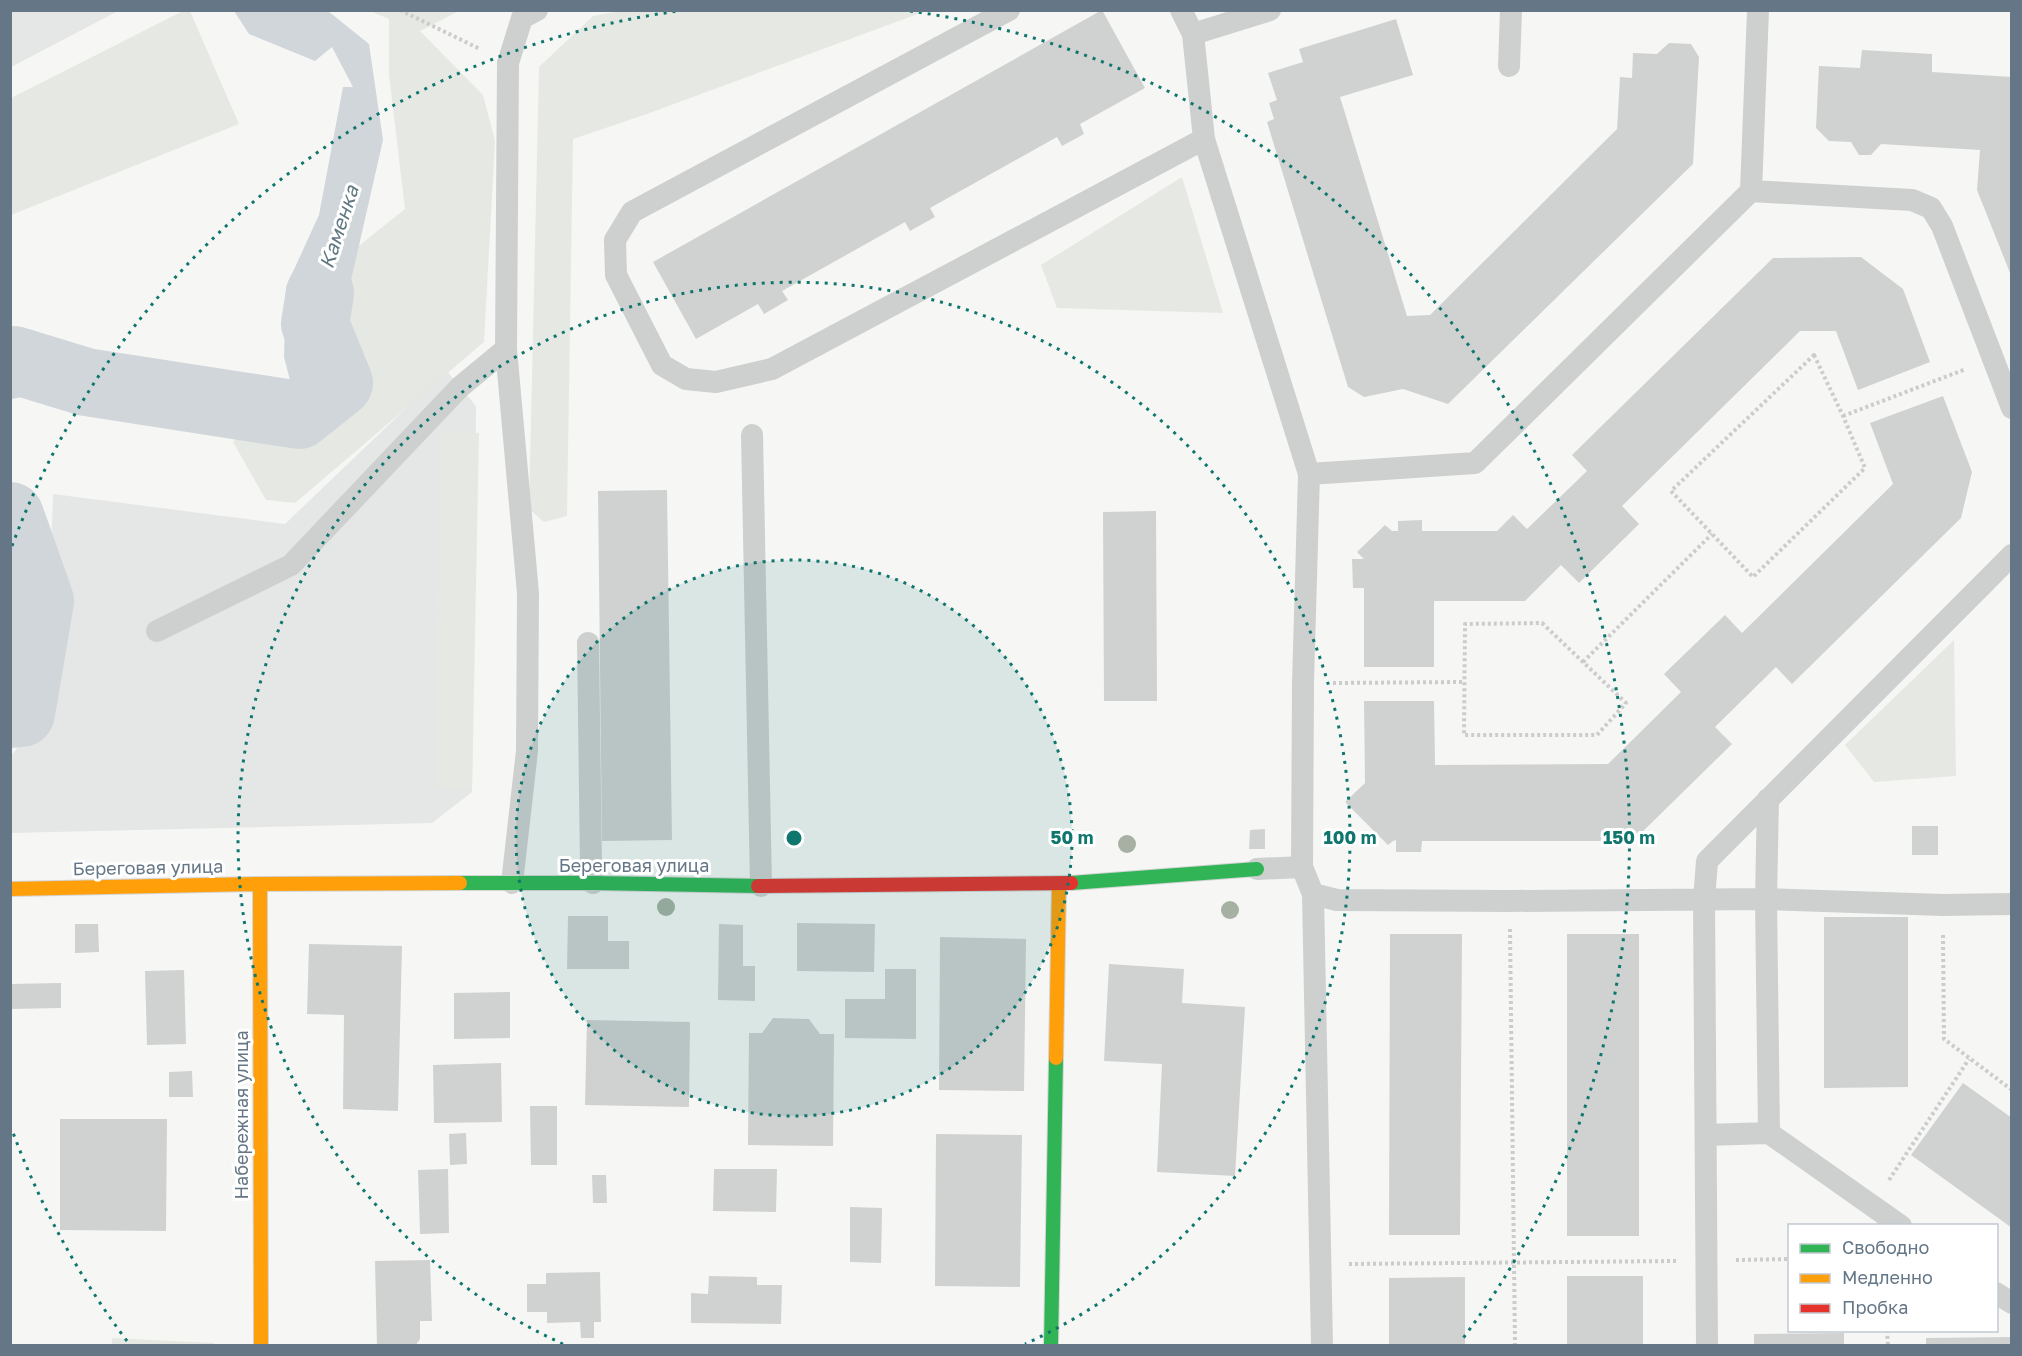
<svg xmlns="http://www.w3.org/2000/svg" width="2022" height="1356" font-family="'Golos Text',sans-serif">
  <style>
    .built { fill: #e5e6e6 }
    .green { fill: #e6e9e3 }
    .water { fill: #d0d6da }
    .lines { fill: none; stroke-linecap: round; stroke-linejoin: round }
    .river { stroke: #d0d6da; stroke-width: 68 }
    .building { fill: #d0d1d1 }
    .fast-casing { stroke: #d3d4d5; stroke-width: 16 }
    .slow-casing { stroke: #d3d4d5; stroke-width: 16 }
    .jam-casing { stroke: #d3d4d5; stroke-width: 16 }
    .path { stroke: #cccccd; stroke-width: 4; stroke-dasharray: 3 3; stroke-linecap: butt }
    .lane { stroke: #ced0d0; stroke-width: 22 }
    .fast { stroke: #30b455; stroke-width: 14 }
    .slow { stroke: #ff9f0a; stroke-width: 14 }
    .jam { stroke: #e5322d; stroke-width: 14 }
    .tree { fill: #a6b1a3 }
    .ring { fill: none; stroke: #0f766e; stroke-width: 3; stroke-dasharray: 3 6 }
    .labels { text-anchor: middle; stroke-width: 6; stroke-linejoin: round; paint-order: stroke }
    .street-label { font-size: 18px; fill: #657786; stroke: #fff }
    .water-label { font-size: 20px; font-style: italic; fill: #617882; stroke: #fff }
    .centre { fill: #0f766e; stroke: #fff; stroke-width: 3 }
    .ring-label { font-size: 18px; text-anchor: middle; font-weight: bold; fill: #0f766e; stroke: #fff; stroke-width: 6; stroke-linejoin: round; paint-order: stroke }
  </style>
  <rect width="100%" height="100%" fill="#f6f6f5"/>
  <path class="built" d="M11 10H118V11L11 67Z
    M446 370 476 406 472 792 432 823 11 833 10 757 46 712 53 494 285 524Z"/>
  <path class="green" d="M185 10 190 11 239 124 11 215V98Z
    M370 11H459L420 31 483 95 495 141 484 342 295 503 266 500 233 442 308 358 336 264 405 209 389 75V19Z
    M620 11H926L644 115 573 139 567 516 544 522 529 509 539 67 593 16Z
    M1182 177 1223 313 1057 308 1041 265Z
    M441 432 479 433 472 790 435 789Z
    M1954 640 1956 776 1874 782 1845 745Z
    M112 1338 214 1343 215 1345H112Z"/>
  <path class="water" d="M234 11H328L369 44 383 140 350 285 339 383 299 415 284 357 286 287 319 215 343 87H353L332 47 315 61 249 34Z"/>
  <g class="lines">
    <path class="river" d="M10 365 14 360 86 382 299 415 339 383 315 324 320 293
      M10 516 40 601 21 713 10 714"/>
  </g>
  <path class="building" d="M1102 10 1145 88 1080 124 1084 134 1062 146 1057 137 930 208 935 217 910 231 905 222 782 291 788 300 764 314 758 304 696 339 653 262Z
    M1396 19 1413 75 1340 97 1407 316 1430 315 1617 129 1620 77 1632 78 1633 53 1657 54 1669 43 1691 44 1699 57 1693 164 1448 404 1403 389 1364 397 1348 387 1267 122 1274 119 1269 103 1277 100 1268 73 1303 62 1299 49Z
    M1862 50 1932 54V72L2012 77V278L1977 190 1980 150 1881 144 1871 155H1859L1851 142 1829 141 1816 128 1819 66 1860 68Z
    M1861 257 1903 289 1930 362 1858 390 1836 331H1800L1622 506 1639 524 1579 583 1561 565 1525 601H1434V667H1364V588H1353L1352 559H1364L1357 552 1385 525 1392 531H1398V521L1422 520V531H1497L1513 515 1527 529 1587 471 1572 455 1773 258Z
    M1943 396 1972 472 1961 518 1792 684 1776 667 1715 727 1732 744 1633 841H1422L1421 852H1396V840L1393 841 1388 845 1345 802 1365 783 1364 701H1434L1435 765 1608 764 1681 692 1664 674 1725 615 1742 633 1893 484 1870 423Z
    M667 490 672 840 602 841 598 491Z
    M1156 511 1157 701H1104L1103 512Z
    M1912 826H1938V855H1912Z
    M1265 829V849H1249L1250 830Z
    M568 916H608V941H629V969H567Z
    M1824 917H1908V1087L1824 1088Z
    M797 923 875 924 874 972 797 971Z
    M75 924H98L99 952 75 953Z
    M719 924 743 925V966H755V1001L718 1000Z
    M1390 934H1462L1460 1235H1389Z
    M1567 934H1639V1236H1567Z
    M940 937 1026 939 1024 1091 939 1090Z
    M309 944 402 946 398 1111 343 1109 344 1015 307 1014Z
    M1109 964 1184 969 1182 1003 1245 1007 1235 1176 1157 1172 1162 1064 1104 1061Z
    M885 969H916V1039L845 1038V999H885Z
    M184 970 186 1044 147 1045 145 971Z
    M61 983V1008L10 1009V984Z
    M510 992V1038L454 1039V993Z
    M773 1018 809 1019 820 1034H834L833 1146 748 1145 749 1033H762Z
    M587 1020 690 1022 689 1107 585 1105Z
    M501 1063 502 1122 434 1123 433 1065Z
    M192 1071 193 1097H169V1072Z
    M1963 1083 2012 1118V1228L1911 1155Z
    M530 1106H557V1165H531Z
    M60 1119H167L166 1231 60 1230Z
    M466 1133 467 1164 450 1165 449 1134Z
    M936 1134 1022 1135 1020 1287 935 1286Z
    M448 1169 449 1233 420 1234 418 1170Z
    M714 1169H777L776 1212 713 1211Z
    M592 1175H606L607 1203H593Z
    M850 1207 882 1208 881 1263 850 1262Z
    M430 1260 432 1321H420V1339L415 1346H377L375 1261Z
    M600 1272 601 1322H594V1338H581L580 1322 547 1323V1312H527V1284H546V1273Z
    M709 1276 757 1277V1285H782L781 1324 691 1323V1293L708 1294Z
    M1567 1276H1643V1346H1567Z
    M1465 1277V1346H1389V1278Z
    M1844 1333V1346H1754V1334Z
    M2012 1337V1346H1926V1338Z"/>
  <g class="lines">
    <g class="fast-casing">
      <path id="fast" d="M460 883H593L758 886
        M1071 883 1257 869
        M1051 1346 1056 1058"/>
    </g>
    <g class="slow-casing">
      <path id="slow" d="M260 884 261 1346
        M10 889 260 884 460 883
        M1056 1058 1059 884"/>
    </g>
    <g class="jam-casing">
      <path id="jam" d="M758 886 1071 883"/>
    </g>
    <path class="path" d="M400 10 480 49
      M1814 355 1843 416 1865 468 1753 577 1671 491Z
      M1843 416 1966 369
      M1542 623 1626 703 1597 735H1464L1465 624Z
      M1583 662 1712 534
      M1333 683 1464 682
      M1510 929 1515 1346
      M1943 935 1944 1039 2012 1090
      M1889 1180 1969 1059
      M1736 1260 1790 1259
      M1349 1264 1677 1261
      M1887 1330 1888 1346"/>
    <path class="lane" d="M1009 10 632 212 615 240 616 275 662 365 686 379 716 382 772 369 1204 139
      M1181 10 1193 34
      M1270 10 1193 34 1204 139 1309 474 1303 683 1302 867 1313 894 1337 900 1509 901 1766 899 1769 1133 1901 1226
      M1509 66 1511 10
      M1751 191 1912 200 1931 208 1942 226 2012 408
      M752 435 761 886
      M1309 474 1475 463 1751 191 1758 10
      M157 631 291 565 460 387 506 349
      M588 643 591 866 593 883
      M1768 799 1766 899 1943 905 2012 904
      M1257 869 1302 867
      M512 883 527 751 528 593 506 349 508 63 522 18 537 10
      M1313 894 1322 1346
      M1706 1135 1769 1133
      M1996 1293 2012 1303
      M1707 1346 1704 900 1707 861 2012 555"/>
    <use href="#fast" class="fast"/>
    <use href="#slow" class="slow"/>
    <use href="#jam" class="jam"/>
  </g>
  <g class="tree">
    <circle cx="1127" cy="844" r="9"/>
    <circle cx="666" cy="907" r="9"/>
    <circle cx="1230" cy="910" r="9"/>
  </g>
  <circle cx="794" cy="838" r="278" fill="#0f766e" fill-opacity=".12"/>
  <g class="ring">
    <circle cx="794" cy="838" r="278"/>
    <path d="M563 1344A556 556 0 1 1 1025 1344"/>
    <path d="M127 1341A835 835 0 0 1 12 1130M12 546A835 835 0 0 1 678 11M910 11A835 835 0 0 1 1461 1341"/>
  </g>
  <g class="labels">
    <g class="street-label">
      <text x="634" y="872">Береговая улица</text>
      <text transform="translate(148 868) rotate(-1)" y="6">Береговая улица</text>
      <text transform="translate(242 1115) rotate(-90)" y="6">Набережная улица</text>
    </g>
    <g class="water-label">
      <text transform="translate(339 227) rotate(-72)" y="7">Каменка</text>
    </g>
  </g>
  <circle cx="794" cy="838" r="9" class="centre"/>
  <g class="ring-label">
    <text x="1072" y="844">50 m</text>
    <text x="1350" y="844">100 m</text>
    <text x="1629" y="844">150 m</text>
  </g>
  <rect width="2022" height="1356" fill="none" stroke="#657786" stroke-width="24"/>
  <rect x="1788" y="1224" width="210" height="108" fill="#ffffff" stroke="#c1c9cf" stroke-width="1.5"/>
  <rect x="1800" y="1244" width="30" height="9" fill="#30b455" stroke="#c1c9cf" stroke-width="1.5"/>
  <text x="1842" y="1254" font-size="18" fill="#657786">Свободно</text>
  <rect x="1800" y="1274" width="30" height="9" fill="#ff9f0a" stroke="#c1c9cf" stroke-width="1.5"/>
  <text x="1842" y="1284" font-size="18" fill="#657786">Медленно</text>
  <rect x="1800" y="1304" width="30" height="9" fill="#e5322d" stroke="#c1c9cf" stroke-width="1.5"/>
  <text x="1842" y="1314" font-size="18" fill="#657786">Пробка</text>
</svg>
